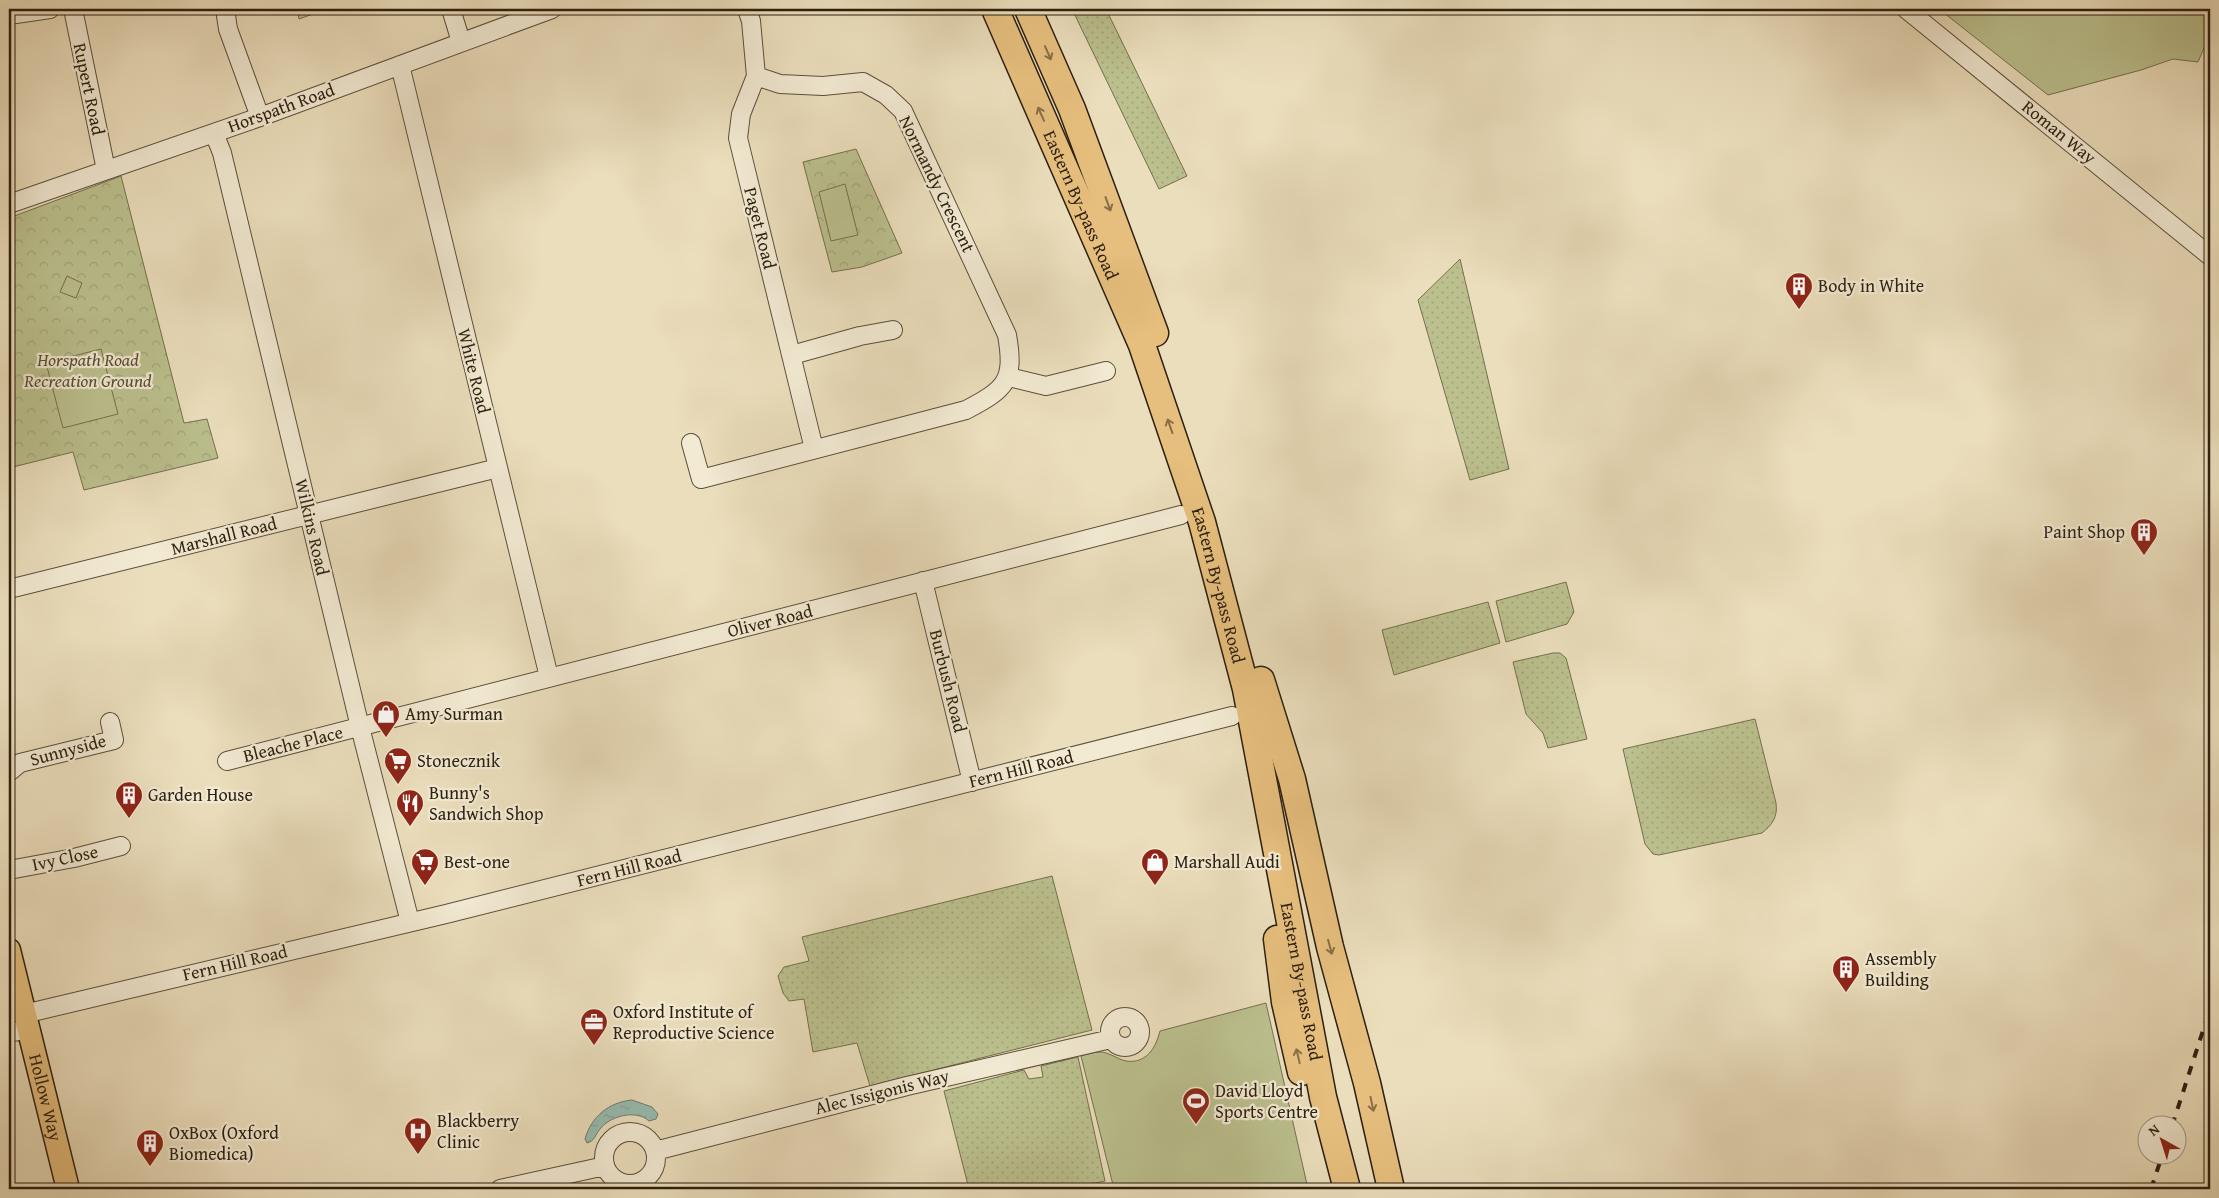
<svg xmlns="http://www.w3.org/2000/svg" width="2219" height="1198" font-family="'Gentium Book Plus',serif">
  <style>
    .grass { fill: url(#grass-dots); stroke: #74704e }
    .park { fill: url(#park-crowns); stroke: #74704e }
    .pitch { fill: #bbc08e; stroke: #74704e }
    .water { fill: url(#water-ripples); stroke: #6d7d71 }
    .lines { fill: none; stroke-linecap: round; stroke-linejoin: round }
    .minor-casing { stroke: #5c4f3a; stroke-width: 20 }
    .major-casing { stroke: #2c1f0f; stroke-width: 25 }
    .highway-casing { stroke: #2c1f0f; stroke-width: 29 }
    .minor { stroke: #f2ead3; stroke-width: 18 }
    .major { stroke: #e6bf7e; stroke-width: 22 }
    .highway { stroke: #e6bf7e; stroke-width: 26 }
    .rail { stroke: #2c1f0f; stroke-width: 4; stroke-dasharray: 9 9; stroke-linecap: butt }
    .oneway { stroke: #896f46 }
    .labels { text-anchor: middle; stroke-width: 4.5; stroke-linejoin: round; paint-order: stroke }
    .street-label { font-size: 18px; fill: #2c1f0f; stroke: #f2ead3 }
    .poi-label { font-size: 18px; fill: #2c1f0f; stroke: #f2ead3; text-anchor: start }
    .park-label { font-size: 18px; font-style: italic; fill: #574f35; stroke: #f2ead3 }
  </style>
  <defs>
    <pattern id="grass-dots" width="8" height="8" patternUnits="userSpaceOnUse" patternTransform="scale(1.25)"><rect width="8" height="8" fill="#bbc08e"/><path d="M2 2h.1M6 6h.1" fill="none" stroke="#a1a579" stroke-width="1.8" stroke-linecap="round"/></pattern>
    <pattern id="park-crowns" width="20" height="18" patternUnits="userSpaceOnUse" patternTransform="scale(1.25)"><rect width="20" height="18" fill="#bbc08e"/><path d="M2 6a3 3 0 1 1 6 0M12 15a3 3 0 1 1 6 0" fill="none" stroke="#a1a579"/></pattern>
    <pattern id="water-ripples" width="26" height="14" patternUnits="userSpaceOnUse" patternTransform="scale(1.25)"><rect width="26" height="14" fill="#98bcb2"/><path d="M2 4q2-2 4 0t4 0M15 11q2-2 4 0t4 0" fill="none" stroke="#83a198"/></pattern>
  </defs>
  <rect width="100%" height="100%" fill="#ebdebc"/>
  <filter id="stains"><feTurbulence type="fractalNoise" baseFrequency=".004" numOctaves="4"/><feColorMatrix values="0 0 0 0 .2 0 0 0 0 .09 0 0 0 0 .02 0 0 0 .5 -.17"/></filter>
  <radialGradient id="worn" r=".72"><stop offset=".6" stop-color="#630" stop-opacity="0"/><stop offset="1" stop-color="#630" stop-opacity=".3"/></radialGradient>
  <path class="grass" d="M1072 9H1106L1187 176 1159 189Z
    M1460 259 1509 469 1470 480 1418 300Z
    M1566 582 1574 612 1567 624 1506 642 1496 601Z
    M1488 602 1500 643 1394 675 1382 630Z
    M1553 653H1560L1566 658 1587 739 1548 748 1543 733 1526 714 1513 662Z
    M1755 719 1776 803C1778 817 1772 825 1762 833L1659 855 1653 854 1645 844 1623 749Z
    M1052 876 1092 1030 870 1086 857 1043 813 1052 804 999 789 1001 783 993 778 976 784 967 809 961 802 937Z
    M1078 1057 1105 1181 1068 1189H969L944 1091 1024 1070 1029 1079 1043 1077 1041 1066Z"/>
  <path class="park" d="M297 9H327L299 19Z
    M856 149 902 253 862 267 832 272 803 162Z
    M121 176 184 423 207 419 218 458 84 490 73 452 9 468V218Z"/>
  <path class="pitch" d="M1939 9H2210V34L2198 62 2173 59 2141 70 2048 95Z
    M845 184 858 235 831 241 819 192Z
    M67 276 82 283 76 298 60 292Z
    M101 349 118 414 63 428 46 363Z
    M1266 1003 1308 1189H1114L1081 1056C1087 1054 1094 1052 1100 1052 1109 1052 1117 1059 1126 1061 1147 1064 1156 1047 1160 1031Z"/>
  <path class="water" d="M632 1100 652 1107 658 1114 656 1119 649 1121C636 1109 610 1116 600 1129 595 1135 595 1141 587 1143L585 1139C591 1117 609 1102 632 1100Z"/>
  <g class="lines">
    <g class="minor-casing">
      <path id="minor" d="M73 9 106 170
        M225 9 228 29 260 117
        M451 9 461 42
        M747 9 751 21 756 76 741 114 738 138 814 449
        M1906 9 2210 256
        M9 15 50 9
        M400 65 549 677
        M214 133 222 153 360 727 410 922
        M9 204 260 117 552 9
        M792 355 860 336 893 330
        M1009 377 1046 386 1106 371
        M691 443 701 479 966 410C1006 389 1015 381 1007 335L903 111 886 95 863 82 823 86 780 84 756 76
        M923 581 972 782
        M9 589 498 468
        M227 761 1181 515
        M9 772 20 763 114 740 110 722
        M9 870 74 858 121 846
        M24 1014 446 914 1232 716
        M1110 1032a15 15 0 1 1 30 0a15 15 0 1 1-30 0Z
        M9 1033 28 1029
        M604 1158a26 26 0 1 1 52 0a26 26 0 1 1-52 0Z
        M655 1151 907 1086 1111 1039
        M500 1189 605 1166"/>
    </g>
    <g class="major-casing">
      <g id="major">
        <path id="s1" d="M9 950 68 1189"/>
      </g>
    </g>
    <g class="highway-casing">
      <g id="highway">
        <path id="s2" d="M995 9 1142 345 1202 522 1246 689 1323 1097 1347 1189"/>
        <path d="M1028 9 1072 109 1155 333"/>
        <path d="M1261 680 1292 779 1330 947 1367 1083 1391 1189"/>
        <path d="M1277 939 1285 1002 1301 1072"/>
      </g>
    </g>
    <use href="#minor" class="minor"/>
    <use href="#major" class="major"/>
    <use href="#highway" class="highway"/>
    <path class="rail" d="M2172 1126 2210 1009
      M2151 1189 2162 1156"/>
  </g>
  <defs><path id="oneway-shaft" d="M-6 0H5M1.5-3L5.5 0L1.5 3" fill="none" stroke-width="1.6" stroke-linecap="round" stroke-linejoin="round" transform="scale(1.25)"/></defs>
  <g class="oneway">
    <use href="#oneway-shaft" transform="translate(1048 53) rotate(66)"/>
    <use href="#oneway-shaft" transform="translate(1041 114) rotate(-114)"/>
    <use href="#oneway-shaft" transform="translate(1108 204) rotate(70)"/>
    <use href="#oneway-shaft" transform="translate(1170 426) rotate(-109)"/>
    <use href="#oneway-shaft" transform="translate(1330 947) rotate(75)"/>
    <use href="#oneway-shaft" transform="translate(1298 1056) rotate(-103)"/>
    <use href="#oneway-shaft" transform="translate(1372 1104) rotate(78)"/>
  </g>
  <defs>
    <g id="building-pin" transform="scale(1.4375)"><path d="M0 17L-7.5 6A9.5 9.5 0 1 1 7.5 6Z" fill="#8f2418" stroke="#f2ead3"/><path d="M-4-6H4V6H1V3H-1V6H-4ZM-2.5-4.3h1.7v1.8h-1.7ZM.8-4.3h1.7v1.8H.8ZM-2.5-1h1.7V.8h-1.7ZM.8-1h1.7V.8H.8Z" fill="#fff"/></g>
    <g id="shop-pin" transform="scale(1.4375)"><path d="M0 17L-7.5 6A9.5 9.5 0 1 1 7.5 6Z" fill="#8f2418" stroke="#f2ead3"/><path d="M-5-2.5h2.3a2.7 3.5 0 0 1 5.4 0H5L5.5 6h-11ZM-1.5-2.5h3a1.5 2.3 0 0 0-3 0Z" fill="#fff"/></g>
    <g id="supermarket-pin" transform="scale(1.4375)"><path d="M0 17L-7.5 6A9.5 9.5 0 1 1 7.5 6Z" fill="#8f2418" stroke="#f2ead3"/><path d="M-6-5.5h2.5l.6 2H6L4.5 2H-2.5L-4.4-4H-6ZM-1.5 3.2a1.3 1.3 0 1 0 .1 0ZM3 3.2a1.3 1.3 0 1 0 .1 0Z" fill="#fff"/></g>
    <g id="restaurant-pin" transform="scale(1.4375)"><path d="M0 17L-7.5 6A9.5 9.5 0 1 1 7.5 6Z" fill="#8f2418" stroke="#f2ead3"/><path d="M-5-6h1v4h1v-4h1v4h1v-4h1v5L-1.5 .5V6h-2V.5L-5-1ZM5-6V6H3V1.5H1.5Q1.5-4 5-6Z" fill="#fff"/></g>
    <g id="office-pin" transform="scale(1.4375)"><path d="M0 17L-7.5 6A9.5 9.5 0 1 1 7.5 6Z" fill="#8f2418" stroke="#f2ead3"/><path d="M-6-3h4V-5.5h4V-3h4V5H-6ZM-1-4.5V-3h2v-1.5ZM-6 0V1H6V0Z" fill="#fff"/></g>
    <g id="stadium-pin" transform="scale(1.4375)"><path d="M0 17L-7.5 6A9.5 9.5 0 1 1 7.5 6Z" fill="#8f2418" stroke="#f2ead3"/><path d="M0-5a6.5 5 0 1 0 0 10a6.5 5 0 1 0 0-10ZM-3.5-1.8h7v3.6h-7Z" fill="#fff"/></g>
    <g id="hospital-pin" transform="scale(1.4375)"><path d="M0 17L-7.5 6A9.5 9.5 0 1 1 7.5 6Z" fill="#8f2418" stroke="#f2ead3"/><path d="M-5-5h3v3.5h4V-5h3V5h-3V1.5h-4V5h-3Z" fill="#fff"/></g>
  </defs>
  <g fill-rule="evenodd">
    <use href="#building-pin" x="1799" y="286"/>
    <use href="#building-pin" x="2144" y="532"/>
    <use href="#shop-pin" x="386" y="714"/>
    <use href="#supermarket-pin" x="398" y="761"/>
    <use href="#building-pin" x="129" y="795"/>
    <use href="#restaurant-pin" x="410" y="803"/>
    <use href="#supermarket-pin" x="425" y="862"/>
    <use href="#shop-pin" x="1155" y="862"/>
    <use href="#building-pin" x="1846" y="969"/>
    <use href="#office-pin" x="594" y="1022"/>
    <use href="#stadium-pin" x="1196" y="1101"/>
    <use href="#hospital-pin" x="418" y="1131"/>
    <use href="#building-pin" x="150" y="1143"/>
  </g>
  <g class="labels">
    <g class="street-label">
      <text transform="translate(89 89) rotate(78)" y="6">Rupert Road</text>
      <text transform="translate(281 108) rotate(-20)" y="6">Horspath Road</text>
      <text transform="translate(2059 132) rotate(39)" y="6">Roman Way</text>
      <text transform="translate(937 184) rotate(64)" y="6">Normandy Crescent</text>
      <text dy="6" stroke="none"><textPath href="#s2" startOffset="214">Eastern By-pass Road</textPath></text>
      <text transform="translate(760 228) rotate(76)" y="6">Paget Road</text>
      <text transform="translate(474 371) rotate(76)" y="6">White Road</text>
      <text transform="translate(312 527) rotate(77)" y="6">Wilkins Road</text>
      <text transform="translate(224 536) rotate(-14)" y="6">Marshall Road</text>
      <text dy="6" stroke="none"><textPath href="#s2" startOffset="619">Eastern By-pass Road</textPath></text>
      <text transform="translate(770 621) rotate(-14)" y="6">Oliver Road</text>
      <text transform="translate(948 681) rotate(76)" y="6">Burbush Road</text>
      <text transform="translate(293 744) rotate(-14)" y="6">Bleache Place</text>
      <text transform="translate(68 750) rotate(-15)" y="6">Sunnyside</text>
      <text transform="translate(1021 769) rotate(-14)" y="6">Fern Hill Road</text>
      <text transform="translate(65 858) rotate(-12)" y="6">Ivy Close</text>
      <text transform="translate(629 868) rotate(-14)" y="6">Fern Hill Road</text>
      <text transform="translate(235 963) rotate(-13)" y="6">Fern Hill Road</text>
      <text dy="6" stroke="none"><textPath href="#s2" startOffset="1024">Eastern By-pass Road</textPath></text>
      <text transform="translate(882 1092) rotate(-14)" y="6">Alec Issigonis Way</text>
      <text dy="6" stroke="none"><textPath href="#s1" startOffset="152">Hollow Way</textPath></text>
    </g>
    <g class="poi-label">
      <text x="1818" y="292">Body in White</text>
      <text x="2125" y="538" text-anchor="end">Paint Shop</text>
      <text x="405" y="720">Amy Surman</text>
      <text x="417" y="767">Stonecznik</text>
      <text x="429" y="799">Bunny's<tspan x="429" dy="21">Sandwich Shop</tspan></text>
      <text x="148" y="801">Garden House</text>
      <text x="444" y="868">Best-one</text>
      <text x="1174" y="868">Marshall Audi</text>
      <text x="1865" y="965">Assembly<tspan x="1865" dy="21">Building</tspan></text>
      <text x="613" y="1018">Oxford Institute of<tspan x="613" dy="21">Reproductive Science</tspan></text>
      <text x="1215" y="1097">David Lloyd<tspan x="1215" dy="21">Sports Centre</tspan></text>
      <text x="437" y="1127">Blackberry<tspan x="437" dy="21">Clinic</tspan></text>
      <text x="169" y="1139">OxBox (Oxford<tspan x="169" dy="21">Biomedica)</tspan></text>
    </g>
    <g class="park-label">
      <text x="88" y="366">Horspath Road<tspan x="88" dy="21">Recreation Ground</tspan></text>
    </g>
  </g>
  <rect width="2219" height="1198" fill="none" stroke="#ebdebc" stroke-width="30"/>
  <rect x="10" y="10" width="2199" height="1178" fill="none" stroke="#2c1f0f" stroke-width="2.5"/>
  <rect x="15" y="15" width="2189" height="1168" fill="none" stroke="#2c1f0f"/>
  <g transform="translate(2162 1140) rotate(321)"><circle r="24" fill="#f2ead3" stroke="#a39985"/>
  <path d="M0-4L9 19L0 12L-9 19Z" fill="#8f2418"/>
  <text y="-8" font-size="14" font-weight="bold" text-anchor="middle" fill="#2c1f0f">N</text>
  </g>
  <rect width="100%" height="100%" filter="url(#stains)"/>
  <rect width="100%" height="100%" fill="url(#worn)"/>
</svg>
